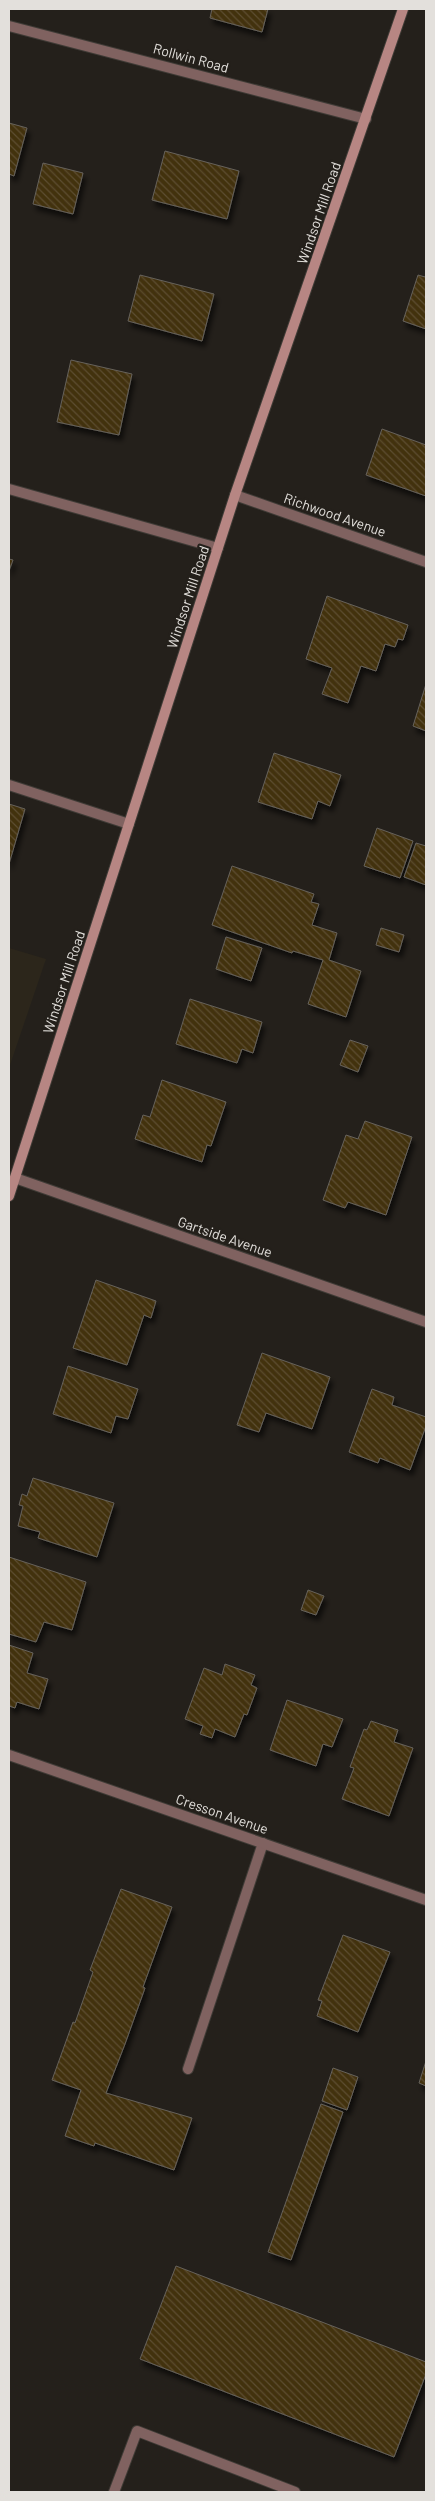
<svg xmlns="http://www.w3.org/2000/svg" width="435" height="2501" font-family="Barlow,sans-serif">
  <style>
    .built { fill: #2c261b }
    .building { fill: url(#building-back-hatch); stroke: #66625b; filter: url(#shadow) }
    .lines { fill: none; stroke-linecap: round; stroke-linejoin: round }
    .lane-casing { stroke: #3f3b36; stroke-width: 12 }
    .street-casing { stroke: #3f3b36; stroke-width: 12 }
    .secondary-casing { stroke: #3f3b36; stroke-width: 12 }
    .lane { stroke: #806260; stroke-width: 10 }
    .street { stroke: #806260; stroke-width: 10 }
    .secondary { stroke: #b78683; stroke-width: 10 }
    .labels { text-anchor: middle; stroke-width: 4.5; stroke-linejoin: round; paint-order: stroke }
    .street-label { font-size: 14px; fill: #e3e0dc; stroke: #24201b }
  </style>
  <defs>
    <pattern id="building-back-hatch" width="6" height="6" patternUnits="userSpaceOnUse" patternTransform="scale(1.25)"><rect width="6" height="6" fill="#42300f"/><path d="M-1 5l2 2M0 0l6 6M5-1l2 2" fill="none" stroke="#5d4e31"/></pattern>
    <filter id="shadow"><feDropShadow dx="3" dy="5.5" stdDeviation="2.5" flood-color="#0009"/></filter>
  </defs>
  <rect width="100%" height="100%" fill="#24201b"/>
  <path class="built" d="M9 948 46 959 9 1068Z"/>
  <path class="building" d="M212 9H268L262 32 210 18Z
    M9 123 27 128 14 176 9 174Z
    M165 151 239 171 227 219 152 200Z
    M43 163 83 173 73 214 33 204Z
    M426 274V329L403 321 418 275 425 277Z
    M140 275 214 294 202 341 128 321Z
    M71 360 132 374 119 435 57 422Z
    M382 429 426 445V496L366 475Z
    M9 559 13 560 9 571Z
    M327 596 408 625 403 640 398 639 395 647 385 644 376 671 361 666 348 703 322 694 332 668 306 659Z
    M426 684V731L413 726Z
    M274 753 341 775 330 806 318 801 312 819 258 802Z
    M9 804 25 809 9 864Z
    M377 828 413 841 400 878 364 866Z
    M416 843 426 846V885L404 877Z
    M232 866 314 894 311 902 319 904 312 925 337 933 329 960 361 971 346 1017 308 1004 323 960 293 951 292 953 212 925Z
    M381 928 404 935 399 952 376 945Z
    M226 937 262 948 251 981 216 969Z
    M190 999 262 1022 253 1053 242 1049 237 1063 176 1044Z
    M350 1040 368 1046 358 1072 340 1065Z
    M162 1080 226 1102 211 1146 207 1145 202 1162 135 1139 143 1115 150 1117Z
    M365 1121 412 1137 386 1215 348 1202 345 1208 323 1200 346 1135 358 1139Z
    M96 1280 156 1301 151 1318 144 1315 127 1365 73 1348Z
    M262 1353 330 1377 312 1429 266 1413 259 1432 237 1425Z
    M68 1366 138 1389 128 1419 116 1416 111 1433 53 1414Z
    M372 1389 394 1397 392 1405 426 1417V1426L410 1470 380 1458 378 1463 349 1452Z
    M33 1478 114 1503 97 1557 38 1538 40 1532 18 1526 23 1506 19 1505 22 1494 27 1496Z
    M9 1557 86 1582 72 1630 44 1622 36 1642 9 1634Z
    M308 1590 324 1596 316 1615 301 1610Z
    M9 1645 33 1653 27 1673 48 1679 39 1709 17 1702 15 1708 9 1706Z
    M225 1664 255 1675 251 1685 257 1688 247 1715 244 1714 235 1737 215 1729 212 1738 200 1734 203 1726 185 1719 204 1668 222 1675Z
    M287 1700 343 1719 332 1747 323 1744 316 1766 270 1750Z
    M371 1721 398 1730 394 1742 413 1748 389 1816 342 1799 354 1768 350 1767 364 1729 367 1730Z
    M121 1889 172 1907 143 1987 145 1988 125 2044 106 2093 192 2118 174 2170 95 2143 94 2146 65 2136 81 2090 52 2080 73 2022 75 2023 93 1972 90 1970Z
    M343 1935 390 1952 358 2032 317 2016 322 2001 318 2000Z
    M426 2061V2086L419 2083Z
    M333 2068 358 2077 347 2110 322 2101Z
    M321 2104 343 2112 291 2260 268 2252Z
    M176 2266 426 2362V2374L394 2457 140 2359Z"/>
  <g class="lines">
    <g class="lane-casing">
      <path id="lane" d="M9 489 218 548
        M9 785 129 824
        M188 2069 263 1843
        M114 2492 137 2431 295 2492"/>
    </g>
    <g class="street-casing">
      <path id="street" d="M9 26 366 119
        M235 495 426 562
        M15 1178 426 1322
        M9 1755 426 1900"/>
    </g>
    <g class="secondary-casing">
      <path id="secondary" d="M9 1196 235 495 403 9"/>
    </g>
    <use href="#lane" class="lane"/>
    <use href="#street" class="street"/>
    <use href="#secondary" class="secondary"/>
  </g>
  <g class="labels">
    <g class="street-label">
      <text transform="translate(191 58) rotate(15)" y="5">Rollwin Road</text>
      <text transform="translate(319 213) rotate(-71)" y="5">Windsor Mill Road</text>
      <text transform="translate(335 515) rotate(19)" y="5">Richwood Avenue</text>
      <text transform="translate(188 597) rotate(-72)" y="5">Windsor Mill Road</text>
      <text transform="translate(64 982) rotate(-72)" y="5">Windsor Mill Road</text>
      <text transform="translate(225 1237) rotate(19)" y="5">Gartside Avenue</text>
      <text transform="translate(222 1814) rotate(19)" y="5">Cresson Avenue</text>
    </g>
  </g>
  <rect width="435" height="2501" fill="none" stroke="#e3e0dc" stroke-width="20"/>
</svg>
